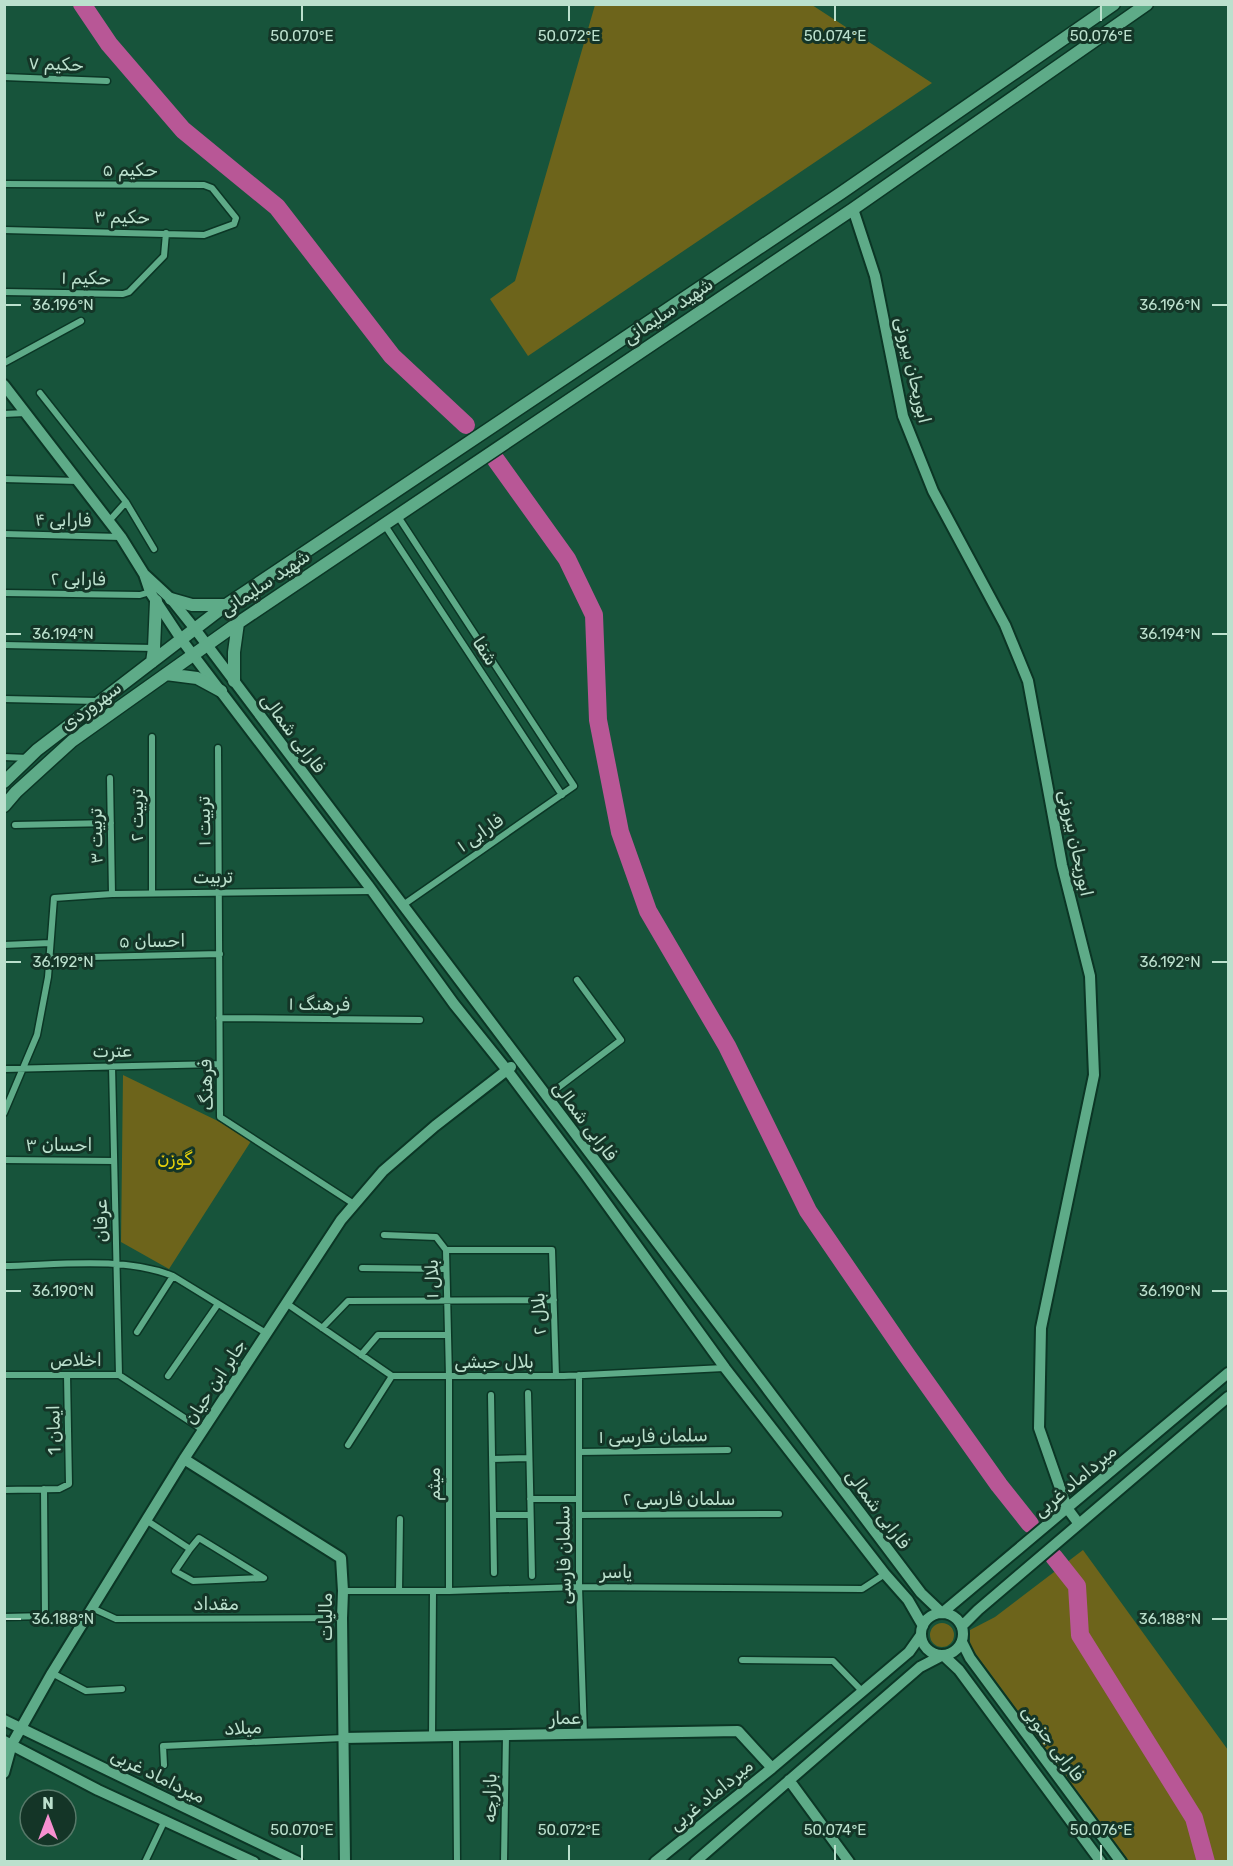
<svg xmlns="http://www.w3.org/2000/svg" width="1233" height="1866" font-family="Rubik,Cairo,sans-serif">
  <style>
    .green { fill: #6d641b }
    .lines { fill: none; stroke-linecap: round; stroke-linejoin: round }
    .river { stroke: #b85796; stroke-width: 18 }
    .minor-casing { stroke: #0b3625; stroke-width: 9 }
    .tertiary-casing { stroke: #0b3625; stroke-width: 14 }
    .secondary-casing { stroke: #0b3625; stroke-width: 15 }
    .minor { stroke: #5eab88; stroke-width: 6 }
    .tertiary { stroke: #5eab88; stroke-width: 10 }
    .secondary { stroke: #5eab88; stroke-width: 12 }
    .ticks { fill: none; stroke: #bbe0cd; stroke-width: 2 }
    .labels { text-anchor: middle; stroke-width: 6; stroke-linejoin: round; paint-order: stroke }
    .street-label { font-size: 18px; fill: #bbe0cd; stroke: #143527 }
    .park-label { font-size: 18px; fill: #e4d00b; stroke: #143527 }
    .ticks-label { font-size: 15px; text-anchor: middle; fill: #bbe0cd; stroke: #143527; stroke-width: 6; stroke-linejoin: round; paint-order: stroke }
  </style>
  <rect width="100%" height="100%" fill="#17543b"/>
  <path class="green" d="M595 5H812L932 83 528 356 490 299 515 281Z
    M123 1075 253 1138 169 1269 121 1242Z
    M1083 1550 1228 1750V1861H1129L970 1646V1630L995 1617Z
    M930 1635a12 12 0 1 1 24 0a12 12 0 1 1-24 0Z"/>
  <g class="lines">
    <path class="river" d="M82 4 109 44 183 130 277 207 392 356 466 425
      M496 460 567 559 594 615 598 720 620 832 648 911 727 1046 808 1211 906 1354 999 1485 1030 1524
      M1054 1557 1077 1586 1080 1635 1194 1818 1206 1862"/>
    <g class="minor-casing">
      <path id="minor" d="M4 77 107 81
        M4 184 204 185 212 188 236 218 234 224 204 235 4 230
        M4 292 123 294 129 292 164 256 166 233
        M4 363 81 321
        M40 393 126 502
        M4 414 25 413
        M4 479 78 481
        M397 515 574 786 403 905
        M109 521 126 502 154 549
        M384 524 562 795
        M4 534 121 537
        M4 593 140 595 150 592
        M4 645 154 648
        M4 699 97 701
        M152 737V893
        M218 748 220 1117 354 1204
        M4 757 28 758
        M110 778 112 894
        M15 825 111 823
        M4 945 50 943
        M49 958 220 954
        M219 1018 420 1020
        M112 1066 119 1375
        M4 1069 219 1064
        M547 1096 621 1040 577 980
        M4 1113 37 1035 48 977 54 898 112 894 372 891
        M4 1160 114 1161
        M384 1235 436 1237 446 1250
        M4 1266C58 1265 123 1256 173 1276L266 1333
        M362 1268 446 1269
        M286 1303 392 1376H564L724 1368
        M322 1328 348 1301 554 1300
        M137 1332 173 1276
        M361 1355 378 1335H448
        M4 1375H119L203 1430
        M579 1375V1587L584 1734
        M168 1376 218 1304
        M528 1393 532 1576
        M491 1395 494 1573
        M348 1445 392 1376
        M579 1452 728 1450
        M492 1459 529 1458
        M4 1490 59 1489 69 1484 67 1375
        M530 1499H579
        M494 1515H530
        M579 1515 779 1514
        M146 1520 190 1549 199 1538 264 1578 193 1581 175 1571 190 1549
        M343 1591H449L579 1587 862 1589 885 1574
        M399 1591 400 1519
        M449 1591V1377L446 1250H552L556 1376
        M92 1608 116 1619 342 1618
        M4 1617 45 1616 44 1489
        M742 1660 833 1661 862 1691
        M52 1673 86 1691 122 1689
        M456 1736 457 1862
        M432 1737 433 1591
        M164 1765 163 1746 343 1738
        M145 1862 165 1820
        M504 1862 506 1735"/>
    </g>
    <g class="tertiary-casing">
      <path id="tertiary" d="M853 209 875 276 903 416 933 491 1005 625 1028 681 1062 865 1090 976 1094 1075 1041 1328 1039 1428 1067 1508 1079 1524
        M4 385 121 537 144 574 150 592 181 639 368 885 454 1004 507 1070 585 1174 725 1368 885 1574 908 1600 923 1626
        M144 574 171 599 195 629 921 1593 942 1613 1228 1373
        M184 1459 341 1558 343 1591 342 1618 345 1862
        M921 1634a21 21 0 1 1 42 0a21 21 0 1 1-42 0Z
        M962 1626 978 1610 1228 1397
        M962 1642 970 1658 1121 1862
        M4 1720 298 1862
        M343 1738 738 1731 772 1768
        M4 1741 98 1790 254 1862
        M4 1773 12 1744 52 1673 184 1459 341 1220 383 1171 435 1126 511 1067
        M789 1780 849 1862
        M655 1862 772 1768 909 1652 921 1635
        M695 1862 920 1667 943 1655 959 1670 1101 1862"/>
    </g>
    <g class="secondary-casing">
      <path id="secondary" d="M171 599 192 605H226
        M152 662 154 648 156 601
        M166 674 197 678 221 691
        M234 681V652L238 623
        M4 782 37 750 226 605 841 193 1114 4
        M4 806 16 792 72 741 238 623 853 209 1147 4"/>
    </g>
    <use href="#minor" class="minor"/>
    <use href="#tertiary" class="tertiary"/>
    <use href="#secondary" class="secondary"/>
  </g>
  <path class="ticks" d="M302 6V21M569 6V21M835 6V21M1101 6V21M6 305H21M1212 305H1227M6 634H21M1212 634H1227M6 962H21M1212 962H1227M6 1291H21M1212 1291H1227M6 1619H21M1212 1619H1227M302 1845V1860M569 1845V1860M835 1845V1860M1101 1845V1860"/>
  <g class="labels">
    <g class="street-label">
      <text transform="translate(56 64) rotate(2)" y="6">حکیم ۷</text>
      <text x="130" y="176">حکیم ۵</text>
      <text transform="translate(122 217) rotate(1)" y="6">حکیم ۳</text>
      <text transform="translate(86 278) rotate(1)" y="6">حکیم ۱</text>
      <text transform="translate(668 311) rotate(-34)" y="6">شهید سلیمانی</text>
      <text transform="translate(913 370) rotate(77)" y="6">ابوریحان بیرونی</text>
      <text transform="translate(63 520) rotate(1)" y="6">فارابی ۴</text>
      <text transform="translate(78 579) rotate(1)" y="6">فارابی ۲</text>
      <text transform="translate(265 583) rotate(-34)" y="6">شهید سلیمانی</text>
      <text transform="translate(485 651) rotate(57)" y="6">شفا</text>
      <text transform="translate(91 706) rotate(-36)" y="6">سهروردی</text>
      <text transform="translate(293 733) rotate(53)" y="6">فارابی شمالی</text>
      <text transform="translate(137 815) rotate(-90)" y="6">تربیت ۲</text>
      <text transform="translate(204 821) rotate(-91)" y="6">تربیت ۱</text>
      <text transform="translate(480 833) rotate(-35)" y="6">فارابی ۱</text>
      <text transform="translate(96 836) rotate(-91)" y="6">تربیت ۳</text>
      <text transform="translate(1076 843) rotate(78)" y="6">ابوریحان بیرونی</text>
      <text transform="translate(213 877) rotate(-1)" y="6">تربیت</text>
      <text transform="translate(152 941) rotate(-1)" y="6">احسان ۵</text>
      <text transform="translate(319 1004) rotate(1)" y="6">فرهنگ ۱</text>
      <text transform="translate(112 1051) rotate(-1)" y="6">عترت</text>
      <text transform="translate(206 1085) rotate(-92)" y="6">فرهنگ</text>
      <text transform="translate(585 1121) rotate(53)" y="6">فارابی شمالی</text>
      <text x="59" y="1151">احسان ۳</text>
      <text transform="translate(101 1221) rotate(-91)" y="6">عرفان</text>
      <text transform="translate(432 1279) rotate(-91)" y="6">بلال ۱</text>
      <text transform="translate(539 1314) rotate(-92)" y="6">بلال ۲</text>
      <text x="76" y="1366">اخلاص</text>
      <text x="494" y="1368">بلال حبشی</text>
      <text transform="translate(215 1382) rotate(-57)" y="6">جابر ابن حیان</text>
      <text transform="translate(54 1430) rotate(-92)" y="6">ایمان 1</text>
      <text transform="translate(653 1436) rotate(-1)" y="6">سلمان فارسی ۱</text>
      <text transform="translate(1075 1481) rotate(-40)" y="6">میرداماد غربی</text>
      <text transform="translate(434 1484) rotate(-90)" y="6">میثم</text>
      <text x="679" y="1505">سلمان فارسی ۲</text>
      <text transform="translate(878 1509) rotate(53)" y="6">فارابی شمالی</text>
      <text transform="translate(564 1555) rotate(-91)" y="6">سلمان فارسی</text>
      <text x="616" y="1578">یاسر</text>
      <text x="216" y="1610">مقداد</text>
      <text transform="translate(326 1617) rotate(-90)" y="6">مالیات</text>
      <text transform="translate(565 1718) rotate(-1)" y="6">عمار</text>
      <text transform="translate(243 1728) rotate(-3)" y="6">میلاد</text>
      <text transform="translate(1053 1743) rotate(53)" y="6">فارابی جنوبی</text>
      <text transform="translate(158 1776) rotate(26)" y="6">میرداماد غربی</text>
      <text transform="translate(711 1795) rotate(-39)" y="6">میرداماد غربی</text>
      <text transform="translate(490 1798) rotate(-89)" y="6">بازارچه</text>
    </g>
    <g class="park-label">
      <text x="175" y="1165">گوزن</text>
    </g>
  </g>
  <g class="ticks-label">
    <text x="302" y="41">50.070°E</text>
    <text x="569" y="41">50.072°E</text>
    <text x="835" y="41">50.074°E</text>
    <text x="1101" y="41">50.076°E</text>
    <text x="63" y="310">36.196°N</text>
    <text x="1170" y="310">36.196°N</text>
    <text x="63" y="639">36.194°N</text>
    <text x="1170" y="639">36.194°N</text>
    <text x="63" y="967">36.192°N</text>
    <text x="1170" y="967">36.192°N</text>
    <text x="63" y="1296">36.190°N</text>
    <text x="1170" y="1296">36.190°N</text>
    <text x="63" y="1624">36.188°N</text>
    <text x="1170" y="1624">36.188°N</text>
    <text x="302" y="1835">50.070°E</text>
    <text x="569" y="1835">50.072°E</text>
    <text x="835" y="1835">50.074°E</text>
    <text x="1101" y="1835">50.076°E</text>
  </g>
  <rect width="1233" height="1866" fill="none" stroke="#bbe0cd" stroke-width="12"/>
  <g transform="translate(48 1818)"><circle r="28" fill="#143527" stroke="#577969" stroke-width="1.5"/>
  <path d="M0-4.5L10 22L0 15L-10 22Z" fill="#f690d0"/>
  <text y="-9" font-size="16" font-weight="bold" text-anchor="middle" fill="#bbe0cd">N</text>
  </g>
</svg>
